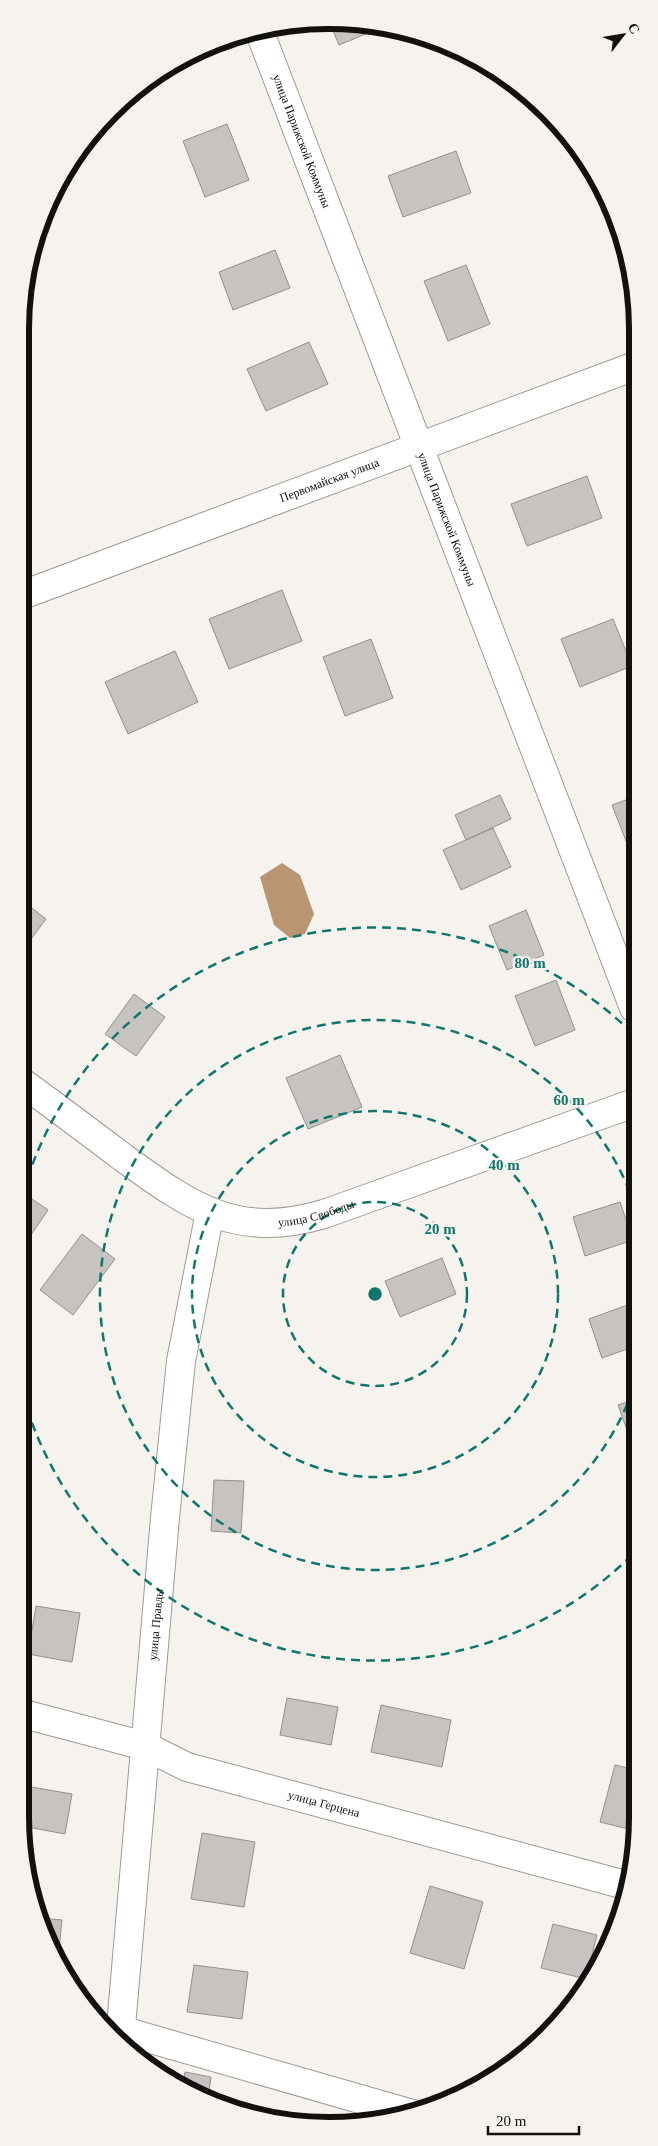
<svg xmlns="http://www.w3.org/2000/svg" width="658" height="2146" font-family="Georgia,serif">
  <style>
    .water { fill: #b99671 }
    .building { fill: #c6c3c0; stroke: #928f8c }
    .lines { fill: none; stroke-linecap: round; stroke-linejoin: round }
    .minor-casing { stroke: #9d9a96; stroke-width: 30 }
    .major-casing { stroke: #9d9a96; stroke-width: 30 }
    .minor { stroke: #fff; stroke-width: 28 }
    .major { stroke: #fff; stroke-width: 28 }
    .ring { fill: none; stroke: #0f766e; stroke-width: 2.5; stroke-dasharray: 9 6 }
    .labels { text-anchor: middle; stroke-width: 5; stroke-linejoin: round; paint-order: stroke }
    .street-label { font-size: 12px; fill: #12110f; stroke: #f6f3ef }
    .rim { fill: none; stroke: #12110f; stroke-width: 6 }
    .centre { fill: #0f766e; stroke: #f6f3ef; stroke-width: 2.5 }
    .ring-label { font-size: 15px; text-anchor: middle; font-weight: bold; fill: #0f766e; stroke: #f6f3ef; stroke-width: 5; stroke-linejoin: round; paint-order: stroke }
  </style>
  <rect width="100%" height="100%" fill="#f6f3ef"/>
  <path class="water" d="M282 863 300 875 314 914 305 934 290 938 274 925 260 877Z"/>
  <path class="building" d="M331 26H385L339 45Z
    M201 54 202 56 159 74 158 72Z
    M227 124 249 180 205 197 183 141Z
    M456 151 471 193 403 217 388 176Z
    M275 250 290 288 233 310 219 272Z
    M466 265 490 324 448 341 424 281Z
    M309 342 328 384 266 411 247 369Z
    M587 476 602 518 527 546 511 504Z
    M282 590 302 641 229 669 209 619Z
    M613 619 632 666 580 687 561 639Z
    M371 639 393 698 345 716 323 657Z
    M175 651 198 702 128 734 105 682Z
    M500 795 511 819 466 840 455 815Z
    M634 797V843L628 846 612 805Z
    M493 828 511 867 461 890 443 850Z
    M24 902 46 919 23 950Z
    M526 910 544 955 507 970 489 926Z
    M556 980 575 1030 535 1046 515 996Z
    M134 994 165 1017 136 1056 105 1034Z
    M340 1055 362 1107 308 1129 286 1078Z
    M22 1192 48 1210 22 1248Z
    M620 1202 633 1240 585 1256 573 1217Z
    M82 1234 115 1259 73 1315 40 1290Z
    M442 1258 456 1294 400 1317 385 1281Z
    M633 1303V1347L602 1358 589 1319Z
    M633 1400V1447L618 1405Z
    M214 1480 244 1481 241 1533 211 1531Z
    M36 1606 80 1613 72 1662 28 1654Z
    M287 1698 338 1707 331 1745 280 1735Z
    M381 1705 451 1720 442 1767 371 1752Z
    M615 1765 632 1769V1830L600 1822Z
    M20 1785 72 1794 65 1834 22 1826Z
    M202 1833 255 1842 244 1907 191 1899Z
    M430 1886 483 1902 464 1969 410 1953Z
    M40 1918 62 1920 58 1958 43 1935Z
    M553 1924 597 1935 586 1979 541 1968Z
    M194 1965 248 1972 242 2019 187 2012Z
    M185 2072 211 2077 208 2099 192 2094 182 2087Z"/>
  <g class="lines">
    <g class="minor-casing">
      <g id="minor">
        <path id="s1" d="M259 30 634 1008"/>
        <path id="s2" d="M25 594 635 366"/>
        <path id="s3" d="M20 1713 145 1746 187 1767 629 1886"/>
        <path d="M120 2030 412 2114"/>
        <path id="s4" d="M120 2038 165 1518 181 1361 210 1212"/>
      </g>
    </g>
    <g class="major-casing">
      <g id="major">
        <path id="s5" d="M23 1083C56 1107 88 1131 121 1156 190 1206 235 1240 324 1214L634 1103"/>
      </g>
    </g>
    <use href="#minor" class="minor"/>
    <use href="#major" class="major"/>
  </g>
  <g class="ring">
    <circle cx="375" cy="1294" r="92"/>
    <circle cx="375" cy="1294" r="183"/>
    <path d="M633 1390A275 275 0 1 1 633 1200"/>
    <path d="M632 1555A366 366 0 0 1 22 1392M23 1193A366 366 0 0 1 632 1033"/>
  </g>
  <g class="labels">
    <g class="street-label">
      <text dy="4" stroke="none"><textPath href="#s1" startOffset="119">улица Парижской Коммуны</textPath></text>
      <text dy="4" stroke="none"><textPath href="#s2" startOffset="325">Первомайская улица</textPath></text>
      <text dy="4" stroke="none"><textPath href="#s1" startOffset="524">улица Парижской Коммуны</textPath></text>
      <text dy="4" stroke="none"><textPath href="#s5" startOffset="336">улица Свободы</textPath></text>
      <text dy="4" stroke="none"><textPath href="#s4" startOffset="415">улица Правды</textPath></text>
      <text dy="4" stroke="none"><textPath href="#s3" startOffset="318">улица Герцена</textPath></text>
    </g>
  </g>
  <path d="M0 0H658V2146H0ZM329 29H329A300 300 0 0 1 629 329V1817A300 300 0 0 1 329 2117H329A300 300 0 0 1 29 1817V329A300 300 0 0 1 329 29Z" fill="#f6f3ef" fill-rule="evenodd"/>
  <path class="rim" d="M329 29H329A300 300 0 0 1 629 329V1817A300 300 0 0 1 329 2117H329A300 300 0 0 1 29 1817V329A300 300 0 0 1 329 29Z"/>
  <circle cx="375" cy="1294" r="8" class="centre"/>
  <g class="ring-label">
    <text x="530" y="968">80 m</text>
    <text x="569" y="1105">60 m</text>
    <text x="504" y="1170">40 m</text>
    <text x="440" y="1234">20 m</text>
  </g>
  <g transform="translate(623 35) rotate(59)" stroke="#f6f3ef" stroke-width="4" paint-order="stroke">
  <path d="M0-4L9 19L0 12L-9 19Z" fill="#12110f"/>
  <text y="-8" font-size="14" font-weight="bold" text-anchor="middle" fill="#12110f">С</text>
  </g>
  <path d="M488 2126v8h91v-8" fill="none" stroke="#12110f" stroke-width="2.5"/>
  <text x="496" y="2126" font-size="15" fill="#12110f" stroke="#f6f3ef" stroke-width="4" paint-order="stroke">20 m</text>
</svg>
